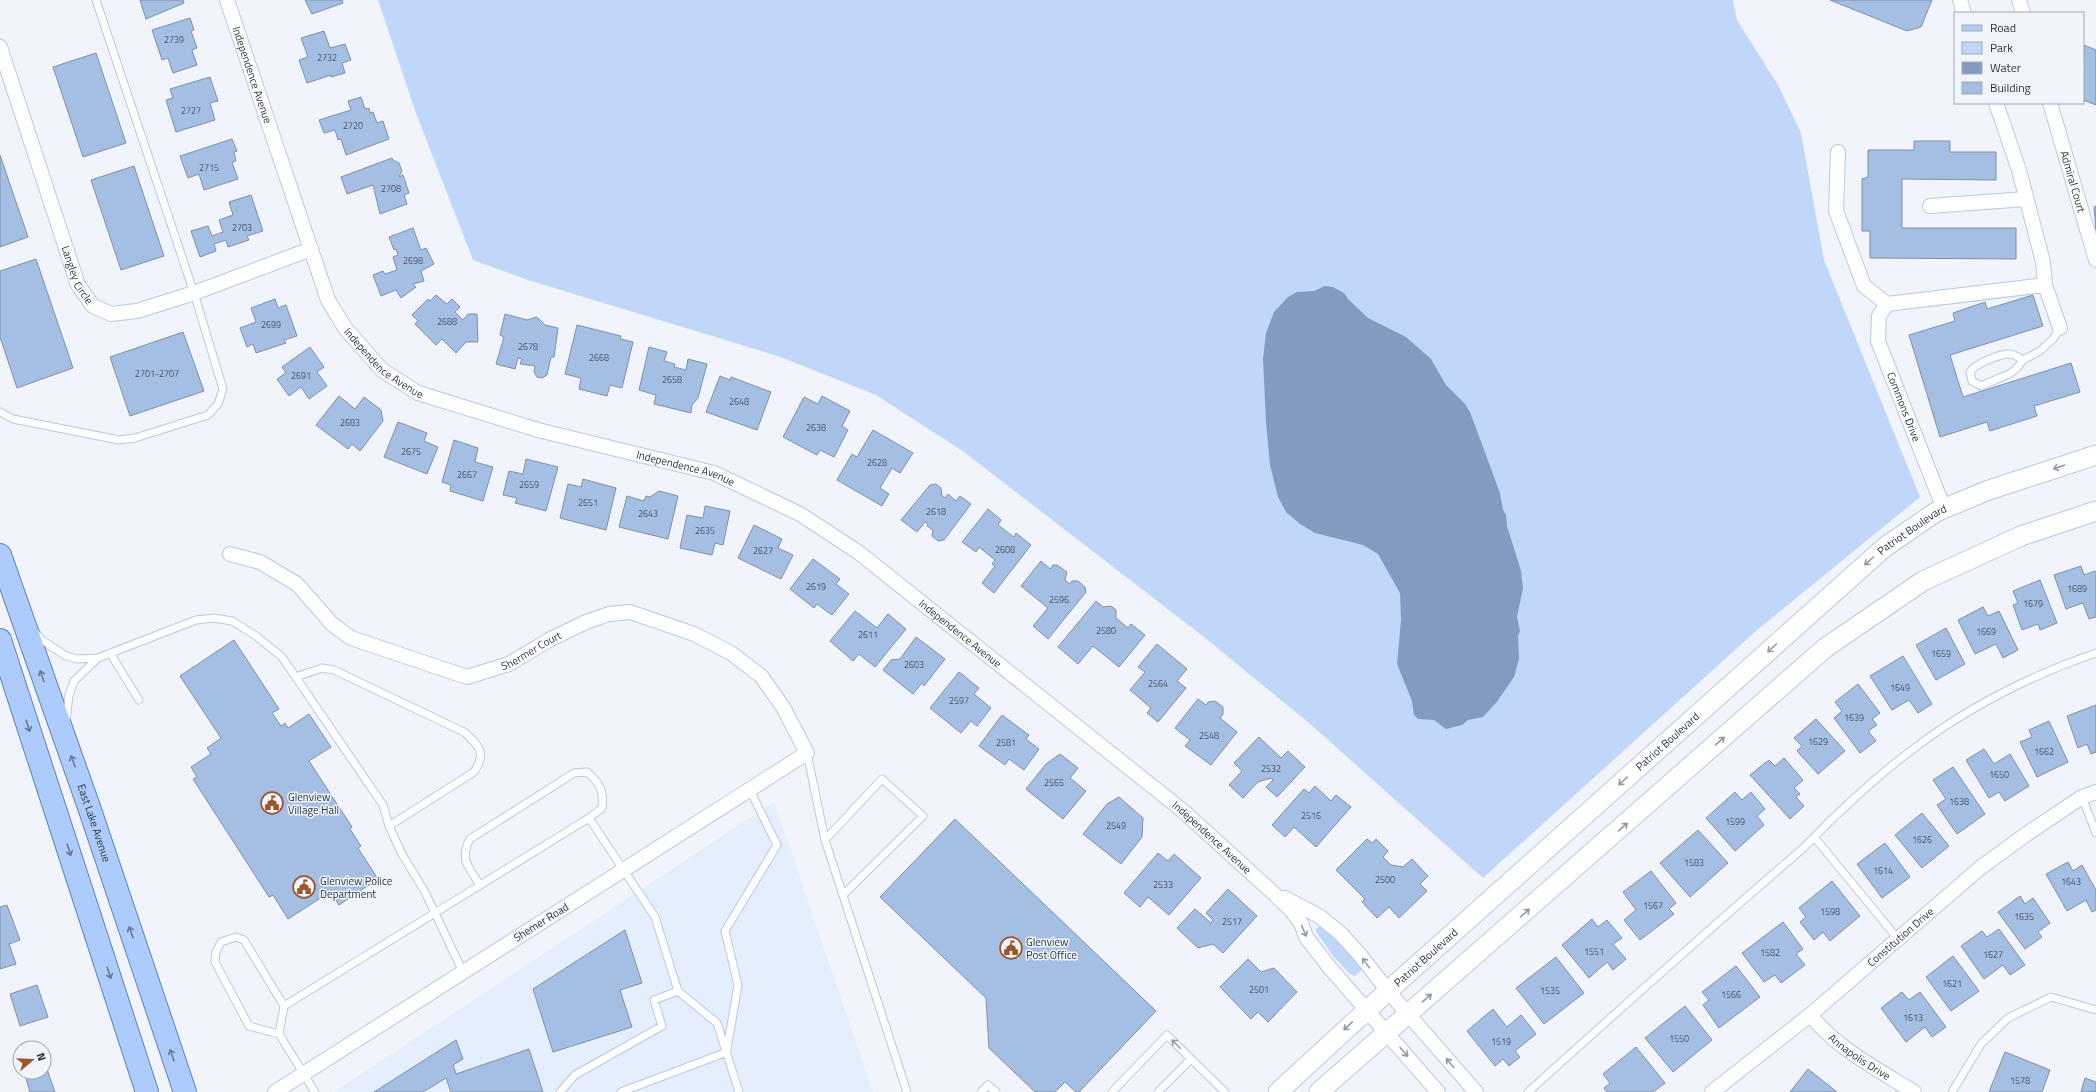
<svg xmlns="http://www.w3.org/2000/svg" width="2096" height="1092" font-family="'Titillium Web',sans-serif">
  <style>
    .built { fill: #e5eefc }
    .green { fill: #c0d7fa }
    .water { fill: #839bc0 }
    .building { fill: #a5bee4; stroke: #7f90a9 }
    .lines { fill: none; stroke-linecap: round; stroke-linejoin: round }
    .lane-casing { stroke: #b7c9e4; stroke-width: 9 }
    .street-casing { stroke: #b7c9e4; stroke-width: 16 }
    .secondary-casing { stroke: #b7c9e4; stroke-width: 21 }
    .primary-casing { stroke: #5d81b7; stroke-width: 24 }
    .lane { stroke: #fff; stroke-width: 7 }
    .street { stroke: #fff; stroke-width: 14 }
    .secondary { stroke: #fff; stroke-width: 19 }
    .primary { stroke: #adccfb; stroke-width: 22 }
    .oneway { stroke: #969a9f }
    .oneway2 { stroke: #677894 }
    .labels { text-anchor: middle; stroke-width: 3; stroke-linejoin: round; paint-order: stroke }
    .number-label { font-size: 9px; fill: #4b5668 }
    .street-label { font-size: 11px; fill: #2d343f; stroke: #f1f5fb }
    .poi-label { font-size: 11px; fill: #2d343f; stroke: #f1f5fb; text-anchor: start }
  </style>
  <rect width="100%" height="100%" fill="#f1f5fb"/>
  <path class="built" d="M774 802 873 1092H334Z"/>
  <path class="green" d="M378 0H1733L1737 20 1778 85 1801 133 1824 260 1920 497 1756 631 1483 878 1309 723 1204 637 964 452 876 395 778 356 528 280 473 260 416 113Z
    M1322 924 1361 966 1362 970 1355 976 1350 974 1333 956 1315 930Z"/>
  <path class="water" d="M1325 286 1333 287 1344 293 1348 299 1368 318 1406 337 1431 359 1446 385 1465 404 1470 412 1500 493 1503 510 1506 515 1507 526 1521 571 1523 588 1517 617 1520 631 1518 636 1519 659 1514 677 1496 703 1483 717 1468 720 1462 725 1446 729 1434 720 1418 719 1414 715 1412 701 1397 664 1401 620 1400 593 1378 554 1363 545 1315 533 1300 524 1286 512 1278 497 1270 465 1266 422 1263 359 1266 333 1274 312 1288 297 1297 292 1314 291Z"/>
  <path class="building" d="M140 0H183L184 3 146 19Z
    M305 0H342L343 3 312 14Z
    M1830 0H1932L1921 27 1907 31Z
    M190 18 194 30 191 31 197 48 192 50 197 65 173 73 168 58 162 60 152 30Z
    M324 31 330 48 345 44 351 60 342 63 345 73 331 77V75L307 83 299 60 308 57 301 38Z
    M2084 45 2096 50V105L2083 100Z
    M96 53 126 143 83 157 53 67Z
    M210 77 218 101 210 103 215 120 176 132 166 100 173 98 170 89Z
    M361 97 365 109 369 108 370 113 373 112 377 123 383 121 389 139 346 155 341 139 338 140 335 130 324 133 319 120 351 110 348 101Z
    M232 139 237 151 234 152 236 161 232 162 238 179 204 190 199 174 188 178 180 156Z
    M1914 141H1950V152H1996V180L1902 179V228H2016V259L1870 258V231H1862V179L1868 177V150H1914Z
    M0 155 28 237 0 247Z
    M392 158 393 160 399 163 402 171 399 177 403 175 409 193 404 195 407 204 380 214 373 185 347 194 341 177Z
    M134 166 164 256 121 270 91 180Z
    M251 195 263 231 247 236 249 240 228 247 226 240 214 244 216 251 200 257 191 231 208 226 212 236 223 232 219 220 233 215 229 202Z
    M2096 206V230L2094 207Z
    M413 228 421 250 426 248 434 264 421 271 424 281 413 284 416 287 401 298 396 290 381 296 373 275 383 271 385 274 397 270 393 257 398 255 396 249 394 250 389 237Z
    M36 259 73 368 17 388 0 337V271Z
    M436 295 447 304 452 299 460 307 455 312 463 320 468 314H477L478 342H466L456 353 442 339 436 345 415 324 418 321 412 315 428 299 430 301Z
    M2033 295 2043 326 1950 355 1963 397 2071 363 2080 392 2034 406 2037 416 1990 431 1987 422 1940 437 1909 335 1955 321 1953 313 1985 302 1987 309Z
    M275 299 278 308 286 305 297 336 284 340 286 343 256 353 253 344 247 347 240 328 256 322 251 308Z
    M505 314 527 320 537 317 545 325 558 328 554 357H551L547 375 542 378 537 377 534 372 535 366 520 364 522 359 518 358 515 369 496 364 504 337 500 335Z
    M577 325 621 336 620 339 633 342 622 388 610 385 607 396 579 389 581 378 565 374Z
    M183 332 204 391 130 416 110 357Z
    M310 347 324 367 317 372 327 386 309 399 301 387 289 396 277 379 286 373 282 367Z
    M649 347 667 352 664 361 675 364 674 367 686 370 688 359 707 364 698 398 692 405 691 413 654 404 656 395 639 390Z
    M720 376 730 380 731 377 771 392 757 430 706 412Z
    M339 396 355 409 364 397 381 410 383 421 360 451 352 444 348 449 316 425Z
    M822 396 850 411 842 426 848 430 834 457 820 450 817 455 783 437 804 397 818 404Z
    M398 422 427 433 424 441 438 447 427 474 384 457Z
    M873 430 913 453 900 473 892 468 880 488 889 494 882 506 837 480 852 454 857 457Z
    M454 440 478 448 475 462 493 467 483 501 450 491 451 485 442 482Z
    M526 459 558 467 546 511 515 503 517 498 503 495 509 471 523 474Z
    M583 479 616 488 606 530 560 518 568 484 581 487Z
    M936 484 941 488 942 496 945 498 948 494 956 501 960 496 971 504 944 540 938 541 932 536 933 530 927 526 928 524 925 522 917 532 901 520 930 485Z
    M659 491 678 496 668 539 619 527 627 496 644 501 646 496 650 497Z
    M705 506 730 511 723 545 715 543 712 555 680 548 687 515 703 518Z
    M988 509 1001 520 998 525 1014 537 1016 533 1031 545 994 593 982 583 995 566 992 564 995 560 979 547 976 552 962 542Z
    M754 525 782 539 778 548 793 555 781 579 738 558Z
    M813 559 840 579 836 584 849 594 832 615 817 604 814 608 790 589Z
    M1041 561 1050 569 1053 565H1057L1067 572 1065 580 1070 584 1072 581H1078L1085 587 1086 592 1048 639 1033 626 1048 608 1021 586Z
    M2081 566 2084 575 2095 571 2096 573V617L2089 619 2083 603 2066 609 2054 575Z
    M2040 580 2057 623 2040 630 2038 624 2022 630 2013 605 2018 603 2013 591Z
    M1096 601 1103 607 1111 606 1116 610V618L1128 628 1131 624 1145 635 1119 667 1093 646 1078 664 1058 647Z
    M1983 607 1988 616 1999 611 2018 650 2003 658 1996 644 1975 654 1958 620Z
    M855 611 877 628 888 614 906 629 875 667 859 654 853 661 830 641Z
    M1946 628 1965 664 1936 680 1916 645Z
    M916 637 945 659 924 686 922 683 913 694 883 670 891 660 900 659Z
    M234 640 279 709 272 713 281 726 285 723 288 728 309 714 331 747 309 761 352 827 350 829 361 846 358 848 378 879 339 905 330 892 288 919 273 895 269 897 193 779 197 777 191 767 211 754 207 748 221 738 180 676Z
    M1157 644 1187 669 1177 681 1186 688 1158 722 1147 713 1151 708 1130 690 1145 672 1138 667Z
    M1903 656 1932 704 1918 713 1909 700 1892 710 1870 676Z
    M959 672 979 688 974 694 991 708 977 726 971 721 961 733 930 708Z
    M1858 684 1880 713 1872 719 1877 725 1868 731 1876 741 1860 753 1834 718 1842 711 1835 702Z
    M1198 699 1206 705 1208 702 1215 701 1223 707V714L1220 718 1237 732 1211 765 1185 746 1190 740 1175 728Z
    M2096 705V752L2091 754 2087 744 2078 748 2067 716Z
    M1002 715 1029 735 1026 739 1039 749 1024 770 1009 759 1005 765 979 746Z
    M1816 719 1845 751 1818 774 1797 751 1802 746 1794 738Z
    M2049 721 2068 762 2037 777 2020 742 2032 737 2029 730Z
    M1259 737 1281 758 1288 751 1305 767 1277 797 1266 787 1273 780 1271 778 1258 782 1243 798 1229 785 1242 771 1234 763Z
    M1984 749 1994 764 2010 754 2029 786 2005 801 1999 792 1989 798 1966 760Z
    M1060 754 1078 768 1070 778 1086 791 1063 819 1026 789 1046 764Z
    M1784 758 1803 780 1794 788 1800 794 1796 797 1804 806 1790 819 1750 775 1769 760 1775 766Z
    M1953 767 1985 814 1957 834 1937 805 1946 799 1933 780Z
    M1315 786 1331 801 1336 795 1351 807 1316 847 1294 827 1285 837 1272 825 1304 789 1309 793Z
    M1735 792 1742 800 1751 792 1765 809 1757 816 1764 825 1735 851 1706 818Z
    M1119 797 1143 818 1142 837 1121 864 1083 834 1107 804Z
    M1922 813 1949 846 1922 868 1895 835Z
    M955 819 1156 1011 1079 1092H1076L1065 1082 1055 1092H1035L989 1048 986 998 880 897Z
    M1698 830 1728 863 1690 897 1660 863Z
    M1367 839 1372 843 1376 839 1388 851 1383 857 1391 865 1403 867 1412 859 1428 876 1420 884 1427 891 1399 918 1389 907 1377 918 1362 902 1365 899 1336 870Z
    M1885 843 1910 877 1882 898 1857 864Z
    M1158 853 1168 861 1174 854 1201 878 1169 915 1148 897 1140 907 1124 893Z
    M2068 862 2073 871 2082 865 2096 890V910L2092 912 2086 900 2067 911 2046 874Z
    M1651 871 1676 903 1669 909 1674 914 1640 940 1624 920 1636 910 1623 892Z
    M1832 881 1860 916 1830 941 1823 932 1814 940 1800 922 1806 917 1799 908Z
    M1228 889 1257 916 1223 953 1213 944 1198 948 1177 928 1195 909 1211 923 1213 920 1206 913Z
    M2020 896 2025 904 2033 898 2050 923 2038 932 2042 937 2025 949 1998 912Z
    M7 905 20 940 9 944 16 964 0 969V907Z
    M1592 919 1598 927 1607 920 1622 938 1613 944 1626 959 1613 970 1607 962 1589 978 1562 945Z
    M1783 922 1803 949 1796 954 1805 965 1781 983 1775 975 1764 982 1742 953Z
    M1999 929 2025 965 2010 975 2003 965 1984 979 1961 946 1982 931 1987 937Z
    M625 930 642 983 620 990 632 1027 553 1052 533 989Z
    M1953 956 1979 991 1951 1011 1926 977Z
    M1556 957 1584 993 1544 1024 1516 988Z
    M1248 959 1261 972 1274 968 1297 992 1268 1022 1258 1012 1251 1019 1220 987Z
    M1736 966 1760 997 1719 1028 1703 1005 1709 1000 1702 992Z
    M37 985 48 1017 20 1026 10 994Z
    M1902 992 1909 1000 1920 992 1946 1027 1932 1037 1925 1027 1906 1042 1881 1008Z
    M1685 1006 1712 1040 1673 1072 1645 1038Z
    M1493 1009 1507 1027 1521 1015 1536 1034 1515 1051 1520 1057 1509 1066 1503 1059 1495 1066 1467 1031Z
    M456 1040 463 1059 453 1065 456 1074 529 1049 543 1092H451L446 1078 423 1092H374Z
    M1636 1047 1665 1083 1653 1092H1607L1604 1088 1610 1083 1603 1074Z
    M2005 1052 2050 1070 2042 1092H1989Z
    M44 1061 55 1092H30L24 1072H44Z
    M1808 1069 1837 1092H1790Z
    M2085 1078 2096 1082V1092H2081Z"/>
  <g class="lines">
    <g class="lane-casing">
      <path id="lane" d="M2023 360C2018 357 2014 354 2009 354 2000 354 1974 364 1970 372L1972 381 1981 386 2009 374 2017 368 2023 360 2040 351 2053 339 2060 328
        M0 412 13 419 119 440 135 438 208 415 218 404 223 389 194 293 96 0
        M35 632 42 640 66 656 77 659 98 658 196 620 214 618 232 621 256 636 282 657 383 805 389 826 403 856 424 890 463 972
        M110 653 139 700
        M296 677 322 668 334 670 464 732C479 745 487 753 474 772L389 826
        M66 722 69 695 74 681 98 658
        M807 753 825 840 907 1092
        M2082 797 2096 833
        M1815 838 1898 939
        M825 840 882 779 923 816 843 895
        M480 885C469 868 459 859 470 839L574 773 587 772C600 783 604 791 602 808L589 818
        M279 1034 249 1026 215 962 216 952 221 942 236 937 244 940 284 1006
        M727 1049 738 985 725 931 777 845 750 790
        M1191 1059 1225 1092
        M315 1092 279 1034 284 1006 589 818 655 917 678 991 717 1023 739 1092
        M560 1092 575 1075 662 1026 654 1000 678 991
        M621 1092 727 1052
        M981 1092 988 1085 996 1092
        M1112 1092 1167 1035 1191 1059 1158 1092
        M1528 1092C1618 1011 1708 930 1800 851 1810 842 1819 832 1828 823 1853 799 1880 774 1908 753 1963 710 2029 676 2096 653
        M1952 1092 1981 1044 2008 1018 2051 997 2096 1010"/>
    </g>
    <g class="street-casing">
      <g id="street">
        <path id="s1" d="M227 0 328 300 345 328 382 370 418 393 538 430 714 473 800 514 858 552 1182 810 1270 890 1291 910 1301 923 1306 937 1330 968 1438 1092"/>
        <path d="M1960 0 1964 13"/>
        <path d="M2019 0 2023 13"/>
        <path id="s2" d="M0 47 78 285 93 306 111 314 137 311 194 293 311 249"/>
        <path d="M1996 103 2019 170 2043 262 2045 285 2060 328"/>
        <path id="s3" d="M2050 103 2096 260"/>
        <path d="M1838 152 1836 211 1864 286 1887 304 2045 285"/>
        <path d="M1930 206 2026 199"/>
        <path id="s4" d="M1887 304 1879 316 1878 341 1944 509"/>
        <path id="s5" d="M230 554 260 562 297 584 332 624 351 638 467 677 509 664 549 640 586 622 609 614 630 612 694 634 731 653 761 676 783 707 807 753 275 1092"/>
        <path d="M1285 898 1319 916 1340 933 1360 955 1388 991 1476 1092"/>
        <path id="s6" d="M1810 1015C1838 1049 1877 1069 1914 1092"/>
        <path id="s7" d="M1712 1092 1810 1015 1980 868 2028 833 2082 797 2096 792"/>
      </g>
    </g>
    <g class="secondary-casing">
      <g id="secondary">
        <path id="s8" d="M1278 1092 1388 991 1885 547 1936 512 1986 491 2096 455"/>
        <path d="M1319 1092 1825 648 1923 581 2021 536 2096 511"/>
      </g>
    </g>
    <g class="primary-casing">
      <g id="primary">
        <path id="s9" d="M0 555 90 810 185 1092"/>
        <path d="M0 640 147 1092"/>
      </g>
    </g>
    <use href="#lane" class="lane"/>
    <use href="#street" class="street"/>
    <use href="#secondary" class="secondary"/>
    <use href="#primary" class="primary"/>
  </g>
  <defs><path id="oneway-shaft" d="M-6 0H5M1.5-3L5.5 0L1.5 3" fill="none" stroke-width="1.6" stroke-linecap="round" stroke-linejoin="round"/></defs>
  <g class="oneway">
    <use href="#oneway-shaft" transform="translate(2059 467) rotate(161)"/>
    <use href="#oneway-shaft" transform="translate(1869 561) rotate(138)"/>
    <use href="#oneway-shaft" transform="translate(1772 648) rotate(138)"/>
    <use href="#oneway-shaft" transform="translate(1720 741) rotate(-41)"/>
    <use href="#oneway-shaft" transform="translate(1623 781) rotate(138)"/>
    <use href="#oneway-shaft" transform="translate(1623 827) rotate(-41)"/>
    <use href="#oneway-shaft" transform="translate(1525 913) rotate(-41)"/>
    <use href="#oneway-shaft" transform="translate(1304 931) rotate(67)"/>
    <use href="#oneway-shaft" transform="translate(1366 963) rotate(-125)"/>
    <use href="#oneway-shaft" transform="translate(1427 998) rotate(-41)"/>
    <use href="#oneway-shaft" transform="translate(1348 1026) rotate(137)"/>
    <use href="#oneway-shaft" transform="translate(1176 1044) rotate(-135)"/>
    <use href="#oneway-shaft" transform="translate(1404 1052) rotate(49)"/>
    <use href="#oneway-shaft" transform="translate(1450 1063) rotate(-131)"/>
  </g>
  <g class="oneway2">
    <use href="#oneway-shaft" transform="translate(42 676) rotate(-109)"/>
    <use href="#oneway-shaft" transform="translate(28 726) rotate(72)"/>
    <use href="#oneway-shaft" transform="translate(73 761) rotate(-110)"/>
    <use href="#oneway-shaft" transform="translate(69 850) rotate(72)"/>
    <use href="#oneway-shaft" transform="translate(131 932) rotate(-109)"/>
    <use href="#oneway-shaft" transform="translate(109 973) rotate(72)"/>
    <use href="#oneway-shaft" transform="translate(172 1055) rotate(-109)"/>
  </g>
  <defs>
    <g id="civic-ring" transform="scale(1.15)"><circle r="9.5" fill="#f1f5fb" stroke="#9c562d" stroke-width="1.5"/><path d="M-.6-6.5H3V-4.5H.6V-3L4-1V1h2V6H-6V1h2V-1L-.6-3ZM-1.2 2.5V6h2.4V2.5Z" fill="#9c562d"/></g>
  </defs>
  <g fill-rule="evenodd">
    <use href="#civic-ring" x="272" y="803"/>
    <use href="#civic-ring" x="304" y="887"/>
    <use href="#civic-ring" x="1011" y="948"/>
  </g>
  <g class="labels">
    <g class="number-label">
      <text x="174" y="43">2739</text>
      <text x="327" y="61">2732</text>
      <text x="191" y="114">2727</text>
      <text x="353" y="129">2720</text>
      <text x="209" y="171">2715</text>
      <text x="391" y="192">2708</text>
      <text x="242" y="231">2703</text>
      <text x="413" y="264">2698</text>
      <text x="447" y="325">2688</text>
      <text x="271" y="328">2699</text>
      <text x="528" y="350">2678</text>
      <text x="599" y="361">2668</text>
      <text x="157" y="377">2701-2707</text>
      <text x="301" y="379">2691</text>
      <text x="672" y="383">2658</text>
      <text x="739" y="405">2648</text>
      <text x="350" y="426">2683</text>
      <text x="816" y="431">2638</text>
      <text x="411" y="455">2675</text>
      <text x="877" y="466">2628</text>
      <text x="467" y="478">2667</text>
      <text x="529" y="488">2659</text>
      <text x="588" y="506">2651</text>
      <text x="936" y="515">2618</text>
      <text x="648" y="517">2643</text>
      <text x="705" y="534">2635</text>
      <text x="1005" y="553">2608</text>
      <text x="763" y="554">2627</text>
      <text x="816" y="590">2619</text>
      <text x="2077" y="592">1689</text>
      <text x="1059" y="603">2596</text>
      <text x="2033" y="607">1679</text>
      <text x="1106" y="634">2580</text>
      <text x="1986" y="635">1669</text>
      <text x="868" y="638">2611</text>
      <text x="1941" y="657">1659</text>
      <text x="914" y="668">2603</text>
      <text x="1158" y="687">2564</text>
      <text x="1900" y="691">1649</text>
      <text x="959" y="704">2597</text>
      <text x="1854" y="721">1639</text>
      <text x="1209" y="739">2548</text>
      <text x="1818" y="745">1629</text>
      <text x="1006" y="746">2581</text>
      <text x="2044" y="755">1662</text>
      <text x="1271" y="772">2532</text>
      <text x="1999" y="778">1650</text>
      <text x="1054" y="786">2565</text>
      <text x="1959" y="805">1638</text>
      <text x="1311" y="819">2516</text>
      <text x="1735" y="825">1599</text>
      <text x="1116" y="829">2549</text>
      <text x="1922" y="843">1626</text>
      <text x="1694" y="866">1583</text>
      <text x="1883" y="874">1614</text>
      <text x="1385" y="883">2500</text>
      <text x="2071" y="885">1643</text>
      <text x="1163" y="888">2533</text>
      <text x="1653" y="909">1567</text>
      <text x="1830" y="915">1598</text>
      <text x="2024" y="920">1635</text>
      <text x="1232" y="925">2517</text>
      <text x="1594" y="955">1551</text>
      <text x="1770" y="956">1582</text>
      <text x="1993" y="958">1627</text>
      <text x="1952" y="987">1621</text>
      <text x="1259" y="993">2501</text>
      <text x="1550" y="994">1535</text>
      <text x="1731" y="998">1566</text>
      <text x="1913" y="1021">1613</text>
      <text x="1679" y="1042">1550</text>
      <text x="1501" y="1045">1519</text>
      <text x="2020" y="1084">1578</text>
    </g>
    <g class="street-label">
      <text dy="4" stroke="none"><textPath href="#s1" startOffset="79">Independence Avenue</textPath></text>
      <text dy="4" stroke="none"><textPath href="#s3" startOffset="82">Admiral Court</textPath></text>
      <text dy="4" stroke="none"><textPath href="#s2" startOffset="241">Langley Circle</textPath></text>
      <text dy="4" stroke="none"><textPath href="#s1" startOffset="402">Independence Avenue</textPath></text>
      <text dy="4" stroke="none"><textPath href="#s4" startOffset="110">Commons Drive</textPath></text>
      <text dy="4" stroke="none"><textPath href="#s1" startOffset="726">Independence Avenue</textPath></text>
      <text dy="4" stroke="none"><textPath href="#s8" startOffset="848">Patriot Boulevard</textPath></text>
      <text dy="4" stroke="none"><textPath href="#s1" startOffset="1050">Independence Avenue</textPath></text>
      <text dy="4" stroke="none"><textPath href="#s5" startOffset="343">Shermer Court</textPath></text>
      <text dy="4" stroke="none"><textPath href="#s8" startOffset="524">Patriot Boulevard</textPath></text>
      <text dy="4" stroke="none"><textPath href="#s9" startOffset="284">East Lake Avenue</textPath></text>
      <text dy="4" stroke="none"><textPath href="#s1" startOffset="1374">Independence Avenue</textPath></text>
      <text transform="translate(541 922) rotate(-32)" y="4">Shemer Road</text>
      <text dy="4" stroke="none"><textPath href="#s7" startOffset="244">Constitution Drive</textPath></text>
      <text dy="4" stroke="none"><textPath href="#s8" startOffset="200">Patriot Boulevard</textPath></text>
      <text dy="4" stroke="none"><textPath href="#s6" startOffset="65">Annapolis Drive</textPath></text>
    </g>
    <g class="poi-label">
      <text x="288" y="801">Glenview<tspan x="288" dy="13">Village Hall</tspan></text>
      <text x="320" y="885">Glenview Police<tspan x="320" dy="13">Department</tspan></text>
      <text x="1026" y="946">Glenview<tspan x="1026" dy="13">Post Office</tspan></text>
    </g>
  </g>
  <rect x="1954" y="12" width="130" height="92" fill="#f1f5fb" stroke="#a3a8b0"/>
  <rect x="1962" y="25" width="20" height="6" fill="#adccfb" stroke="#a3a8b0"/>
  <text x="1990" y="32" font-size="12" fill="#2d343f">Road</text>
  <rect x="1962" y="42" width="20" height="12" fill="#c0d7fa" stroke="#a3a8b0"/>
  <text x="1990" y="52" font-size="12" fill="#2d343f">Park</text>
  <rect x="1962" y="62" width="20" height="12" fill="#839bc0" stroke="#a3a8b0"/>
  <text x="1990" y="72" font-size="12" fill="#2d343f">Water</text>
  <rect x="1962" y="82" width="20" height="12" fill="#a5bee4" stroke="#a3a8b0"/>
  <text x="1990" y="92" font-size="12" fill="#2d343f">Building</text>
  <g transform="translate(32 1060) rotate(71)"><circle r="19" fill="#f1f5fb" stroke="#a3a8b0"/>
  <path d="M0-3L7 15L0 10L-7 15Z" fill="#9c562d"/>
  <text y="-6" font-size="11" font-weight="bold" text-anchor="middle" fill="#2d343f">N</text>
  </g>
</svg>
